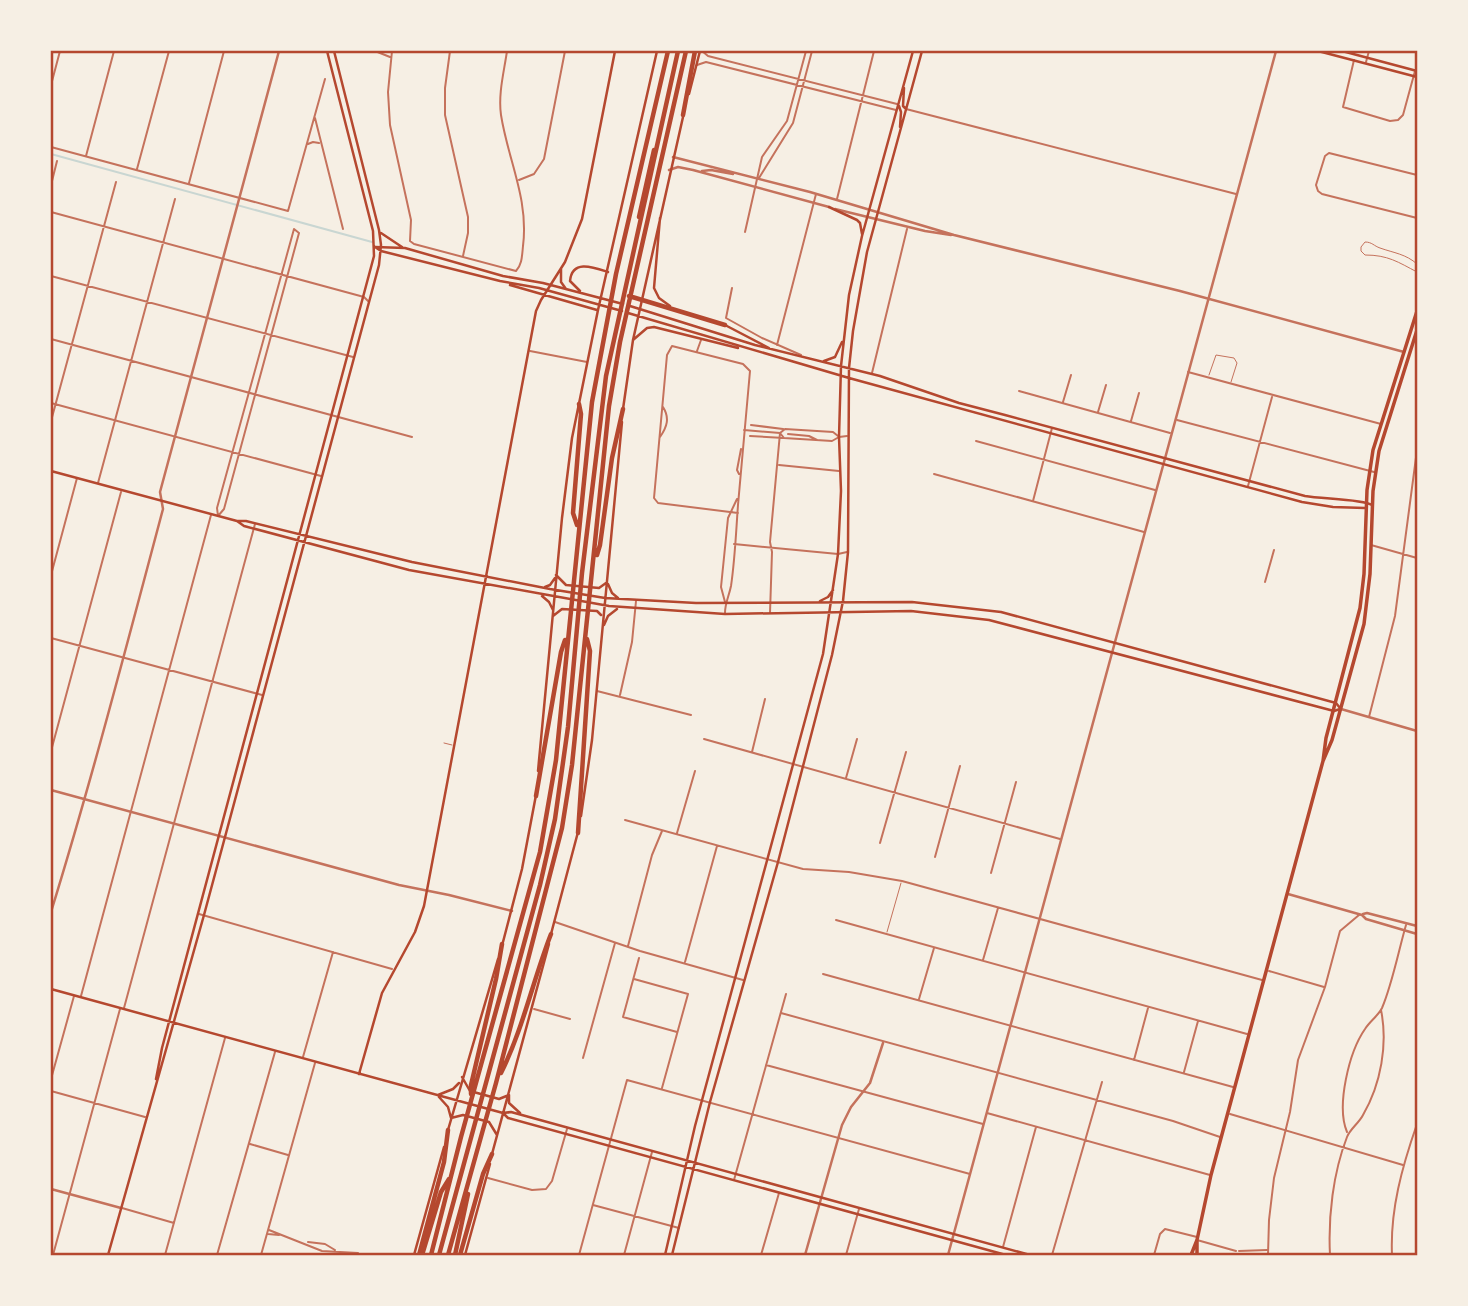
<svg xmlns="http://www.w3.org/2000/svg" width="1468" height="1306" font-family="Quicksand,sans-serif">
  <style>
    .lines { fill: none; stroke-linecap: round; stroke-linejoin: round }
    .stream { stroke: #c9d6d2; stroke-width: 2 }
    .service { stroke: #c5725c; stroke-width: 1 }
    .pedestrian { stroke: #c5725c; stroke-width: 2 }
    .minor { stroke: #c5725c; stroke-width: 2 }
    .tertiary { stroke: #c5725c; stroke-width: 2.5 }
    .secondary { stroke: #b5482f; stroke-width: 2.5 }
    .primary { stroke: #b5482f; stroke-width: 3.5 }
    .motorway { stroke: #b5482f; stroke-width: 4.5 }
    .neatline { fill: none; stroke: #b5482f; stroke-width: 2.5 }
  </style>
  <rect width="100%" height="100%" fill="#f6efe4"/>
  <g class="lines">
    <path class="stream" d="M51 154 372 242"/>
    <path class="service" d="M1417 264C1406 254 1394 253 1380 248 1374 246 1372 242 1365 242L1361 247V251L1365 255C1388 255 1398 262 1417 272
      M1209 375 1216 355 1234 358 1237 363 1231 382
      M444 743 452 745
      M887 932 901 883"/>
    <path class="pedestrian" d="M1265 582 1274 550"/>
    <path class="minor" d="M375 51 390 57
      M392 51 388 92 390 125 411 220 410 241 414 244 516 271C522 265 522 256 523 246 529 199 508 160 501 115 498 94 504 72 507 51
      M450 51 445 88V115L468 217V233L463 256
      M702 51 708 56 897 104
      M1354 60 1343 107 1390 121 1398 120 1403 115 1415 71
      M1366 62 1369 51
      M697 65 706 62 896 110
      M51 85 60 51
      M906 109 1236 194
      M315 118 343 229
      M308 144 313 142 319 143
      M51 147 288 211 325 79
      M86 156 114 51
      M137 169 169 51
      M1417 175 1329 153 1325 156 1316 185 1318 191 1322 194 1417 218
      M759 178 793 123 812 51
      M519 180 534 174 544 159 565 51
      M189 183 224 51
      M51 185 57 161
      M837 199 874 51
      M51 212 364 297 368 301
      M294 229 299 233 224 509 218 516 217 508Z
      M745 232 762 157 787 121 806 51
      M51 276 353 357
      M732 288 726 318 762 338 801 355
      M51 339 412 437
      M777 345 816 194
      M530 351 587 362
      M697 351 701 340
      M1188 372 1381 424
      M872 373 907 229
      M1019 391 1170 433
      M1063 402 1071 375
      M51 403 321 476
      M1098 412 1106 385
      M1177 420 1374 472
      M51 421 116 182
      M1131 421 1139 393
      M751 425 783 429
      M744 430 780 433 784 438 832 441 839 437 847 436
      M780 433 785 429 833 432 838 436
      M788 434 809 436 817 440
      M750 436 784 438
      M660 437C667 427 670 418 663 407
      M976 441 1155 490
      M779 465 839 471
      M739 474 737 470 741 449
      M934 474 1144 532
      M98 483 175 199
      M1248 486 1272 397
      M1033 501 1052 428
      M734 544 838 554 847 552
      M1371 545 1417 558
      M51 575 77 478
      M725 602 721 587 728 518 737 499
      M725 613C725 603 729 596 731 586 735 559 736 532 738 505L750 371 743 364 672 346 667 355 654 498 658 503 738 513
      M770 613 772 552 770 542 780 433
      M51 638 262 695
      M597 691 691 715
      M620 695 632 642 636 601
      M1369 717 1395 616 1417 450
      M704 739 1060 839
      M51 751 121 492
      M752 752 765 699
      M846 778 857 739
      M625 820 803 869 849 872 902 881 1262 980
      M677 833 695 771
      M880 843 906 752
      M935 857 960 766
      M991 873 1016 782
      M199 914 392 969
      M836 920 1247 1034
      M555 922 640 951 743 980
      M628 946 652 855 662 831
      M639 958 623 1017 677 1032
      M983 960 998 908
      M685 962 717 846
      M1269 971 1324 987
      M823 974 1233 1087
      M634 979 688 994 662 1088
      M81 996 211 515
      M919 999 934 948
      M124 1008 255 524
      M534 1009 570 1019
      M781 1013 1173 1121 1220 1137
      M303 1057 333 952
      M583 1058 615 943
      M1134 1060 1148 1008
      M766 1065 983 1124
      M1184 1072 1198 1021
      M51 1079 74 996
      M51 1091 145 1117
      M987 1113 1210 1175
      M1230 1114 1403 1165
      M1347 1132C1336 1106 1349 1052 1365 1029 1370 1021 1378 1016 1382 1008 1392 985 1399 949 1406 925
      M250 1144 288 1155
      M488 1178 532 1190 546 1189 552 1181 567 1129
      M734 1180 786 994
      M593 1205 679 1228
      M122 1208 174 1223
      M269 1230 322 1251 358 1253
      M268 1234 279 1235
      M1197 1240 1236 1251
      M308 1242 325 1244 335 1250
      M1003 1247 1036 1127
      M1239 1251 1267 1250
      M53 1255 120 1009
      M165 1255 225 1038
      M217 1255 275 1052
      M261 1255 315 1063
      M579 1255 627 1080 970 1174
      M624 1255 652 1152
      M761 1255 779 1193
      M846 1255 859 1209
      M1052 1255 1102 1082
      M1154 1255 1160 1234 1165 1229 1197 1237
      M1268 1255 1269 1220 1274 1178 1290 1112 1298 1060 1325 987 1340 931 1359 915
      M1330 1255C1328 1217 1333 1173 1347 1137 1350 1129 1359 1123 1363 1115 1381 1084 1388 1044 1381 1010
      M1392 1255C1390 1210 1402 1167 1417 1124"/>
    <path class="tertiary" d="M673 157 810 192 954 235 1180 291 1404 352
      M669 170 678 167 693 170 829 207
      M702 171 711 170 733 174
      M835 209 925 231 951 235
      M1341 709 1417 731
      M51 790 399 885 449 895 512 911
      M1288 894 1362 915 1366 919 1417 934
      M51 912C92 779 127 644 163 509L160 492 279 51
      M1363 914 1367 913 1417 926
      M51 1189 121 1208
      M805 1255 842 1125 851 1107 870 1083 883 1043
      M948 1255 1276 51"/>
    <path class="secondary" d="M1318 51 1417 77
      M1342 51 1417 71
      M904 88 903 106 905 108
      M689 94 700 51
      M899 106 901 112 900 127
      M829 207 857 220 860 223 862 234
      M660 218 654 288 659 298 670 306
      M381 233 402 247
      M375 247 381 251 500 281 539 288 622 311
      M375 247 405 248 503 276 543 283 623 304
      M561 269V282L566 289
      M510 285 597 310
      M580 291 570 281C572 259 593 267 608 272
      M630 306 755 345 880 376 959 403 1005 415 1305 496C1321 499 1362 499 1372 505
      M628 313 849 378 1302 502 1333 507 1365 508
      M725 325 769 348
      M633 340 647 328 654 327 738 348
      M824 361 835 357 842 342
      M623 409 633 340 683 117
      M51 471 237 521 244 526 409 570 609 606 725 614 911 611 989 620 1334 711 1340 709
      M237 521H246L412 562 550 589 605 598 696 603 912 602 1001 612 1336 703 1340 708
      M556 575 566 585 599 588 606 583
      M608 584 612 593 618 598
      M545 587 550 585 555 578
      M542 596 549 602 553 610
      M820 601 828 597 833 590
      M553 616 562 609 597 611 601 615
      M604 625 608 616 617 609
      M538 771 562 518 572 438 598 310 657 51
      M581 816 592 740 622 422
      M551 934 578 832
      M503 942 522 869 536 795
      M51 989 503 1113 508 1118 1006 1255
      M359 1074 382 993 415 932 424 906 536 311 541 300 565 262 582 219 615 51
      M462 1077 470 1091 499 1099 509 1095V1103L520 1113
      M156 1079 162 1048 374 256 373 231 327 51
      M438 1095 453 1089 459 1083
      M439 1097 448 1107 451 1118 463 1115 489 1122 497 1135
      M503 1113 511 1112 1030 1255
      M448 1130 498 959
      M492 1154 549 944
      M108 1255 204 915 379 265 381 245 379 230 334 51
      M414 1255 444 1147
      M465 1255 490 1164
      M665 1255 695 1126 823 654 838 554 841 491 839 437 841 366 849 295 862 236 913 51
      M672 1255 710 1102 778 862 832 655 843 601 848 552 849 368 853 331 867 252 922 51"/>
    <path class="primary" d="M1323 761 1332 740 1364 624 1370 574 1373 491 1379 451 1417 330
      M1191 1255 1197 1240 1211 1175 1323 761 1326 738 1360 608 1364 574 1367 490 1373 450 1417 311
      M1197 1255V1240"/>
    <path class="motorway" d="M683 115 695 51
      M639 217 654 150
      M629 296 725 325
      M577 525 573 513 581 414 579 404
      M597 555 600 545 612 458 623 409
      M536 796 561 652 565 640
      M578 833 590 651 587 639
      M501 1073C523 1029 533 980 551 934
      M471 1094V1085L496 979 502 944
      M419 1255 444 1162 448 1130
      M422 1255 441 1192 449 1179
      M431 1255 461 1137 540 852 556 760 592 402 616 274 668 51
      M439 1255 540 885 555 819 568 727 582 573 606 376 678 51
      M448 1255 496 1083 562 828 572 765 609 406 620 342 686 51
      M455 1255 468 1194
      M460 1255 483 1174 492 1154"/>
  </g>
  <rect width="1468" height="1306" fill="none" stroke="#f6efe4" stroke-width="105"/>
  <rect x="52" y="52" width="1364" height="1202" class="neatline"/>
</svg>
